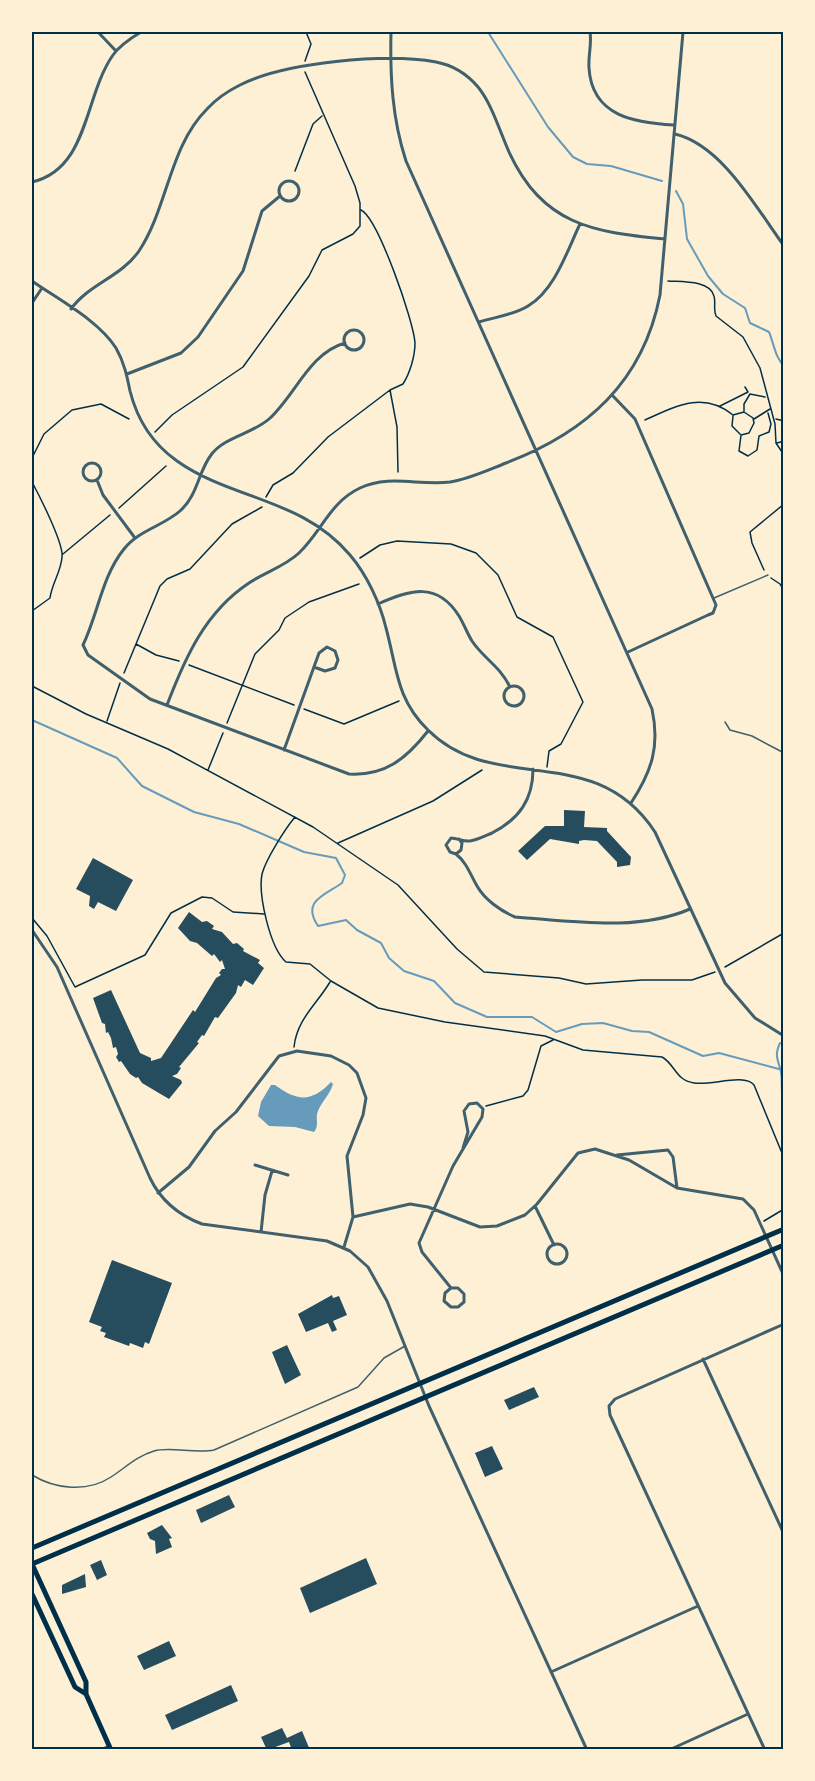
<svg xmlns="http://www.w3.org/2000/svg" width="815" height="1781" font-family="Merriweather,serif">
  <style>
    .water { fill: #669bbc }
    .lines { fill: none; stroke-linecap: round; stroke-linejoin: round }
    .stream { stroke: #669bbc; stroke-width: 2 }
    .building { fill: #264d5e }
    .path { stroke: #003049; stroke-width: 1.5 }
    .service { stroke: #3f606c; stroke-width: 1.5 }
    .minor { stroke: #3f606c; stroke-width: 3 }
    .primary { stroke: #003049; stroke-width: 5 }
    .neatline { fill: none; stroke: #003049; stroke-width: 2 }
  </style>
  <rect width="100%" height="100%" fill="#fdf0d5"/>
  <path class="water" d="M331 1082 333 1084C330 1095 320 1103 317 1114 316 1121 319 1126 314 1132L295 1127 269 1126 258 1116 261 1102 271 1085H275C297 1101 311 1103 331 1082Z"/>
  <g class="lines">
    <path class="stream" d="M488 32 548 127 573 157 587 164 611 166 662 181
      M676 191 683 204 687 239 708 276 723 294 745 308 750 323 769 332C774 344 775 357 784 366
      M32 720 117 758 142 786 194 812 239 824 304 852 336 858 345 875 342 883C325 895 301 901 318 926L346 920 357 930 381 943 389 958 404 971 434 981 455 1003 487 1017H532L556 1032 582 1024 603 1023 632 1031 649 1032 703 1056 719 1053 779 1069
      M780 1043C774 1056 778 1059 781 1072 783 1082 780 1091 784 1101"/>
  </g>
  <path class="building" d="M564 810 585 811 584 827 607 828V831L631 857 630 865 617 867V862L597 841 584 840 579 841V844L550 839 527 860 518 851 545 826H564Z
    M93 858 133 880 116 911 98 902 94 909 89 906 90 896 76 889Z
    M189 912 202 922 207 921 214 926 212 929 222 932 233 944 237 943 244 949 243 951 260 960 258 963 264 968 253 985 245 980 241 987 238 985 236 993 218 1018 215 1017 204 1036 202 1035 197 1042 199 1043 179 1067 181 1068 177 1074 172 1076 181 1080 182 1083 169 1099 142 1083 138 1077 136 1078 130 1074 121 1061 119 1062 116 1057 118 1054 116 1047 113 1048 111 1038 108 1032 106 1033 105 1024 102 1023 93 998 111 990 140 1053 151 1058V1061L161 1058 193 1010 195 1012 216 978 221 975 219 973 222 969H225L222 960 220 962 214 954 212 956 197 943 190 941 178 928Z
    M112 1260 172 1283 149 1344 145 1342 143 1348 130 1343 129 1346 104 1337 106 1333 100 1331 102 1327 89 1322Z
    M332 1295 333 1298 339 1296 347 1315 333 1321 337 1330 332 1332 328 1323 306 1332 298 1314Z
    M287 1345 301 1375 285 1384 272 1352Z
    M534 1387 539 1397 509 1410 504 1400Z
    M492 1446 503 1469 485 1477 475 1453Z
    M229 1495 235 1507 201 1523 196 1510Z
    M162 1525 172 1538 169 1539 172 1547 156 1554 155 1541 150 1539 147 1533Z
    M366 1558 377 1584 310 1613 300 1588Z
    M101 1560 107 1575 97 1580 90 1565Z
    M85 1574 86 1587 62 1594V1585Z
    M169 1641 176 1656 144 1670 137 1656Z
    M231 1685 238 1701 172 1730 165 1715Z
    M282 1728 287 1738 302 1731 310 1750H292L289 1742 267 1750 261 1737Z"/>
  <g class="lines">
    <path class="path" d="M305 61 311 44 306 32
      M295 171 313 124 322 116
      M668 281C681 282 710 280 714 296 716 303 713 309 716 316L743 337 760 368 775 424 776 443 784 455
      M390 390 397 427 398 472
      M720 406 748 392 745 387
      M744 411V404L750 394 765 397
      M733 416 732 426 740 434
      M754 419 770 409
      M776 419 784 421
      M645 420C676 406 703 391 733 415L744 412 753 418 754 423 749 433 741 435 739 451 748 456 757 450 759 436 769 432 771 424 768 413
      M155 432 172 415 243 367 309 276 322 250 353 234 360 226V203L355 186 305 72
      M777 443 784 441
      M32 458 44 434 72 410 101 404 129 419
      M32 482C39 495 64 544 62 557 61 572 52 583 50 598L32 611
      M266 497 273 485 293 473 328 437 390 390 403 384C410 373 415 356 415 343 414 322 378 218 361 210
      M119 508 166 466
      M63 554 110 515
      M360 558 380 545 397 541 451 544 476 553 498 575 517 617 553 637 583 702 561 744 549 751 547 767
      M764 570 752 543 750 532 784 504
      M771 578 780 584 784 591
      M136 644 156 655 179 661
      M189 665 294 705
      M124 673 160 586 167 579 190 569 232 524 262 507
      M32 686 86 714 168 749 313 827 398 885 457 949 484 972 559 978 586 984 642 980H692L715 972
      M304 709 344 724 399 701
      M107 721 120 683
      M227 723 255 654 279 630 285 618 309 602 359 584
      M208 770 223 733
      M295 817C285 829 266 859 262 874 258 895 270 948 286 962L310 964 331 981 378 1008 445 1022 545 1036 583 1050 662 1057C675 1064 675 1080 694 1083 711 1086 744 1073 754 1085L784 1158
      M338 843 433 801 482 770
      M32 918 47 936 75 987 145 955 171 913 202 897 212 898 233 912 264 914
      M725 967 784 933
      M294 1047C297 1019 317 1004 330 982
      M486 1106 523 1096 528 1090 541 1046 553 1040
      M764 1221 784 1209"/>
    <path class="service" d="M714 598 768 575
      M725 722 730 730 752 736 784 753
      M32 1475C55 1489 87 1493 111 1477 125 1468 137 1456 154 1451 170 1446 195 1454 214 1450L358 1387 384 1358 405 1346"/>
    <path class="minor" d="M98 32 116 51
      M391 32C390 76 392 118 406 161L652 709C660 746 652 771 631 803
      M590 32C592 44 588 56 589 68 592 117 636 123 674 125
      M675 134C722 145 757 209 784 246
      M279 191a10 10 0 1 1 20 0a10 10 0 1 1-20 0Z
      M32 182C89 169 84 96 113 55 120 45 131 38 141 32
      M32 281C59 300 98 320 116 348 124 362 127 376 130 391 137 419 153 444 177 461 232 500 302 498 350 555 367 575 380 603 386 628 397 668 396 699 428 730 495 797 594 739 655 832L725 983 755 1018 784 1036
      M32 303 42 288
      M71 309C89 284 121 277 139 251 168 207 169 147 207 109 216 99 228 91 240 85 285 62 386 53 436 62 452 65 467 74 478 87 492 104 500 132 509 152 543 225 592 232 665 239
      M479 322C495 317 514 315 528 306 555 290 567 251 580 224
      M344 340a10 10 0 1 1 20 0a10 10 0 1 1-20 0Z
      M345 343C309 353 295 396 269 419 252 434 224 437 211 455 198 472 198 495 180 511 163 526 139 530 124 549 102 576 98 614 83 645L88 655 150 699 349 774C385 776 406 759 428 731
      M127 374 181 353 198 337 243 271 262 211 280 196
      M613 396 635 419 716 605 713 613 708 615 628 652
      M83 472a9 9 0 1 1 18 0a9 9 0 1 1-18 0Z
      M97 480 103 495 135 538
      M378 604C410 590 437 581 459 616 464 624 467 633 472 641 484 659 499 665 510 687
      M504 696a10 10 0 1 1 20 0a10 10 0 1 1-20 0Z
      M167 705C185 658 205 612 249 583 265 572 284 567 299 553 322 531 330 502 360 488 390 474 419 486 450 482 469 479 488 470 506 463 587 432 643 382 660 295L683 32
      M284 750 319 653 327 647 335 651 338 660 335 668 325 671 314 667
      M459 839 462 843 461 850 456 854 450 852 446 845 451 838C458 838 463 842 470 841 477 840 485 836 492 833 519 819 533 800 533 769
      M456 854C467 863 470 874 477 886 485 900 501 911 515 917 572 921 637 932 690 909
      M32 930 57 967 150 1178C161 1201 178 1215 202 1224L327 1241 350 1251 368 1267 387 1301 429 1406 587 1750
      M617 1155 668 1150 673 1157 677 1188
      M255 1165 288 1175
      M158 1193 189 1167 215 1131 236 1112 279 1056 297 1051 331 1056 349 1065 357 1073 366 1098 363 1115 347 1156 353 1217 344 1247
      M535 1206 554 1245
      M353 1217 410 1204 428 1207 480 1227 497 1226 525 1215 537 1204 578 1153 595 1149 629 1160 677 1188 743 1199 754 1210 784 1276
      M261 1232 265 1195 272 1171
      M547 1254a10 10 0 1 1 20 0a10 10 0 1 1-20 0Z
      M451 1288 445 1293 444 1301 451 1307H458L464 1302V1294L458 1288H451L422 1252 419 1243 453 1166 482 1117 483 1109 477 1103 469 1104 464 1111 468 1132 463 1148
      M703 1359 784 1534
      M551 1672 698 1606
      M101 1750 109 1746
      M669 1750 748 1714
      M765 1750 610 1415 609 1406 615 1399 784 1324"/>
    <path class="primary" d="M32 1548 784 1229
      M32 1564 784 1245
      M32 1564 86 1682V1694L111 1750
      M32 1594 75 1687 86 1694"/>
  </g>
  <rect width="815" height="1781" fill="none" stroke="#fdf0d5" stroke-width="66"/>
  <rect x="33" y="33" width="749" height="1715" class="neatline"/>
</svg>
